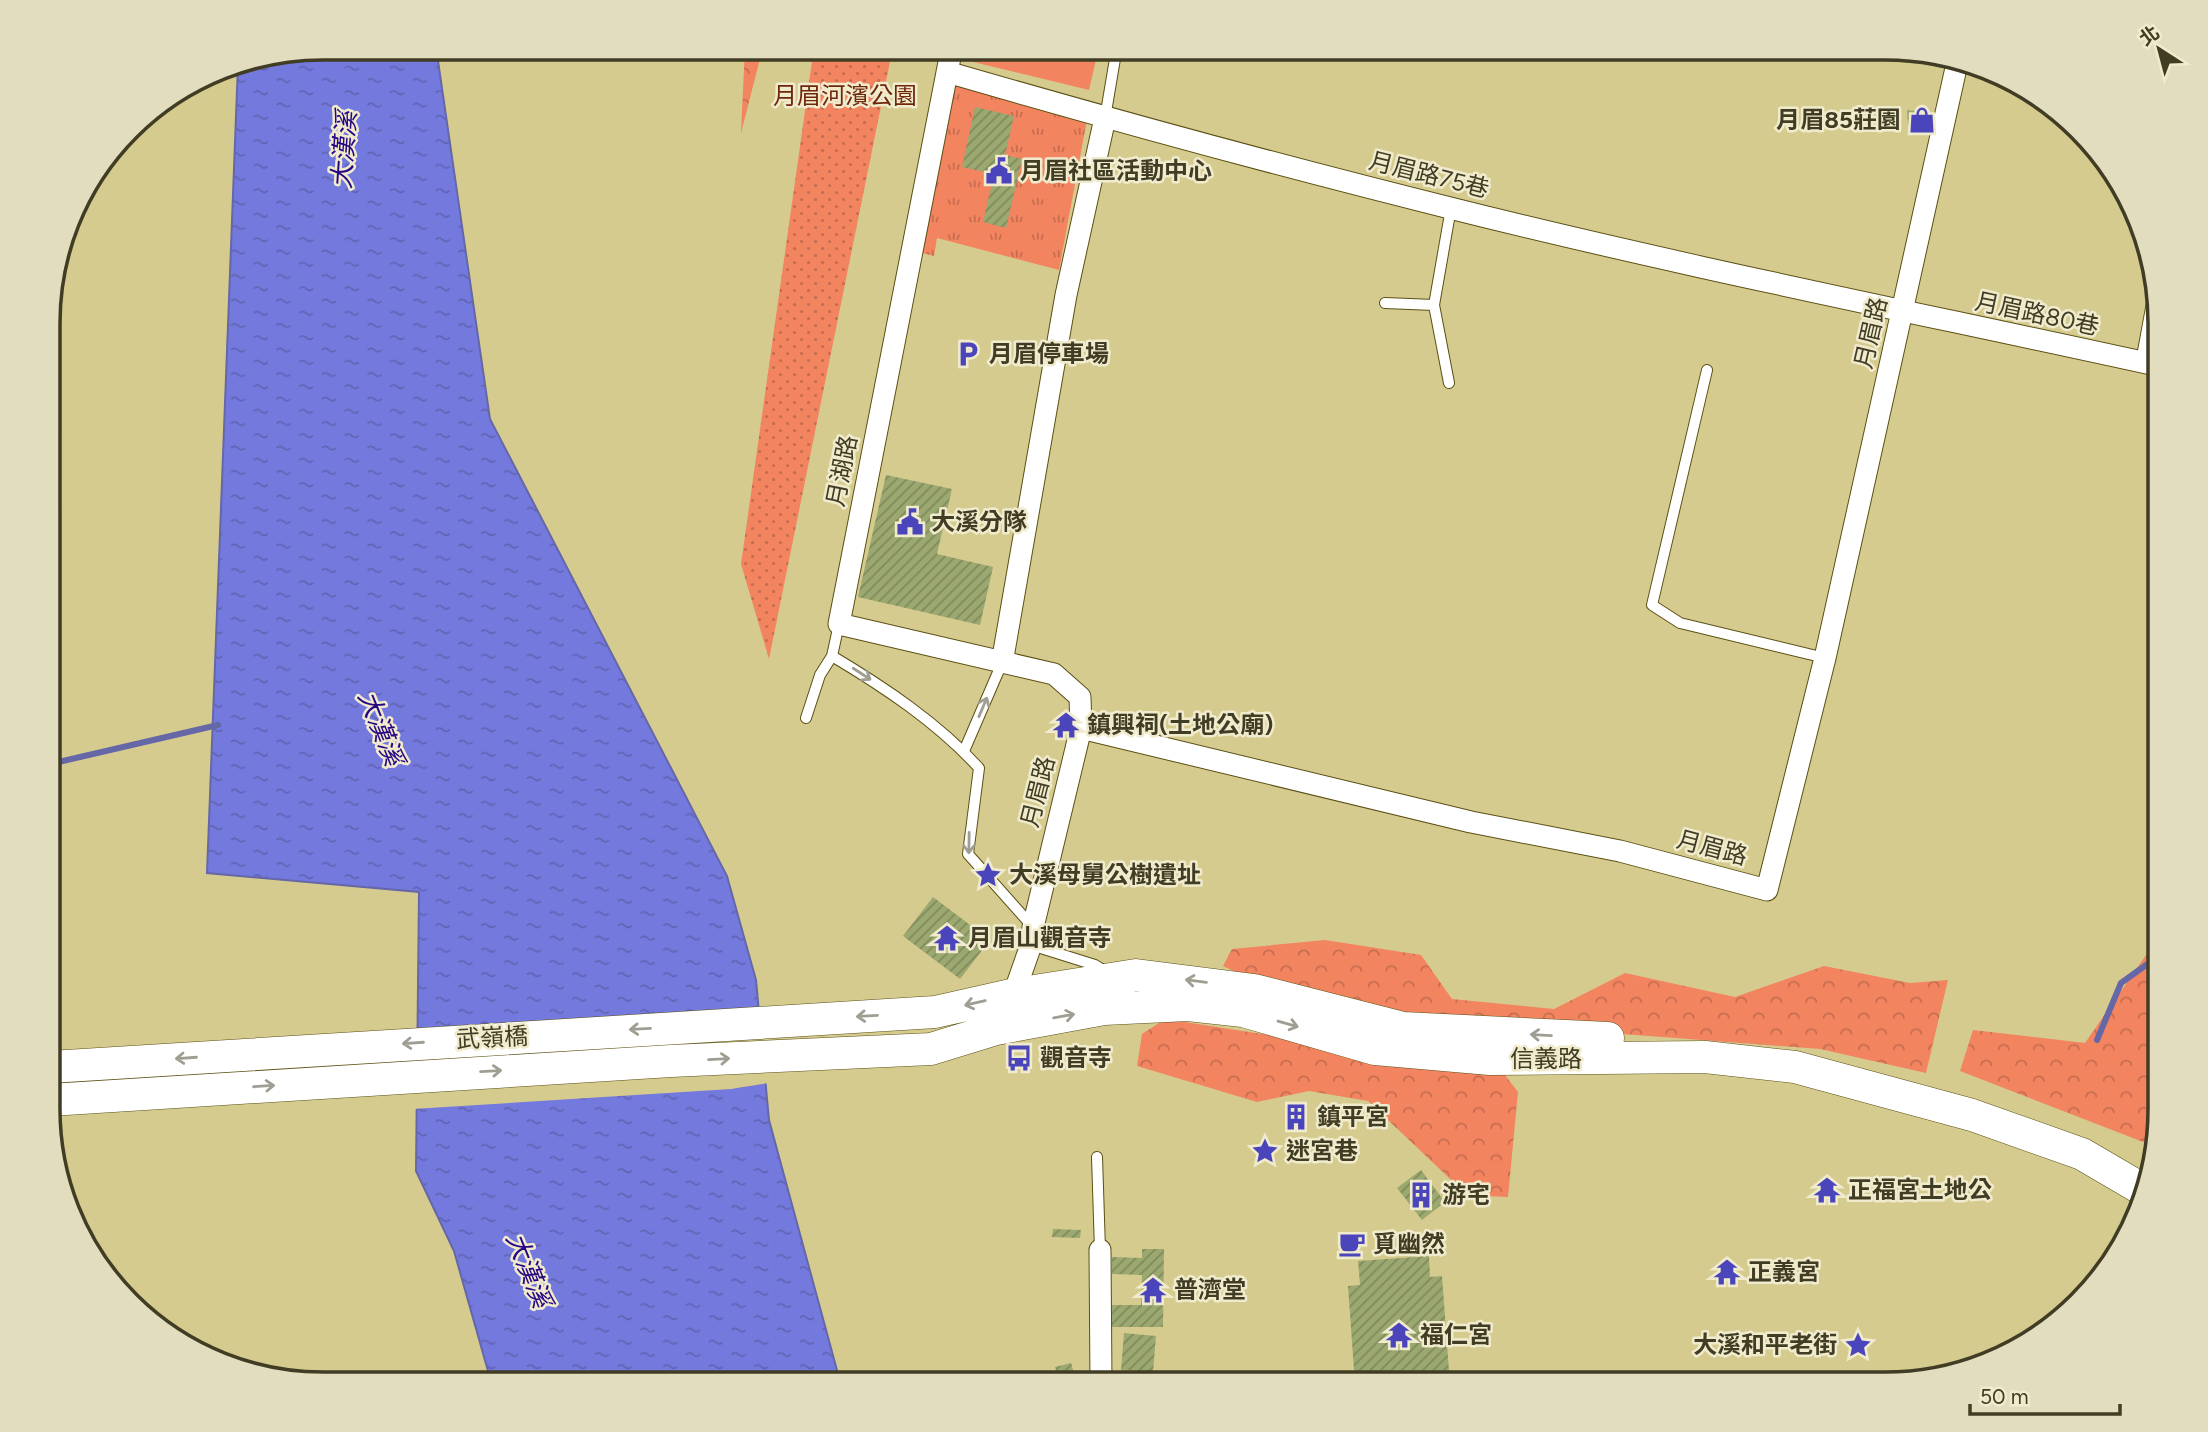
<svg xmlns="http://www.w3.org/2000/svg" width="2208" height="1432" font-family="Figtree,'Noto Sans TC',sans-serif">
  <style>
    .grass { fill: url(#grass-tufts) }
    .forest { fill: url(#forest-crowns) }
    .park { fill: url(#park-dots) }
    .pitch { fill: #f28460 }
    .water { fill: url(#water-ripples); stroke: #6567a6; stroke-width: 2 }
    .pier { fill: #d6cb8f }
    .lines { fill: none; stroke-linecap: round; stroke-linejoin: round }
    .stream { stroke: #6567a6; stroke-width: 6 }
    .building { fill: url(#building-hatch) }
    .service-casing { stroke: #5b5014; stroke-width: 12 }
    .minor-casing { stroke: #5b5014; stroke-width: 23 }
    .primary-casing { stroke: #5b5014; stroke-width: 33 }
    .service { stroke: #fff; stroke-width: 10 }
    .minor { stroke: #fff; stroke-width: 21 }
    .primary { stroke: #fff; stroke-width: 32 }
    .oneway { stroke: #a09e92 }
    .labels { text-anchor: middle; stroke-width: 5; stroke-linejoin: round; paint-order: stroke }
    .park-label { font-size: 24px; fill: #6f270c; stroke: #f0ebcd }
    .poi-label { font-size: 24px; font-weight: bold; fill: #413c24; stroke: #f0ebcd; text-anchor: start }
    .street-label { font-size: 24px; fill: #413c24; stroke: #f0ebcd }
    .water-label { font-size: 26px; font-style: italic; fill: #270685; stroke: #f0ebcd }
    .rim { fill: none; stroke: #413c24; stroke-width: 3.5 }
  </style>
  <defs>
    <pattern id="grass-tufts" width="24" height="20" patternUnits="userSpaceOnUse" patternTransform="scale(1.75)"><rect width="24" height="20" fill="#f28460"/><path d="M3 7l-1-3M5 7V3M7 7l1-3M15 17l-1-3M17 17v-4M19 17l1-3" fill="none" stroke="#c66d4f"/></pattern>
    <pattern id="forest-crowns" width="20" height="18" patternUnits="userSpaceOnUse" patternTransform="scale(1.75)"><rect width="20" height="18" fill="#f28460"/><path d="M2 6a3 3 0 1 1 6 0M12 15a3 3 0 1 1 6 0" fill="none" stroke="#c66d4f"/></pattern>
    <pattern id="park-dots" width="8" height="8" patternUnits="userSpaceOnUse" patternTransform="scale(1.75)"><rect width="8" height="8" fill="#f28460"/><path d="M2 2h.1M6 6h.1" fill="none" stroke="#c66d4f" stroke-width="1.8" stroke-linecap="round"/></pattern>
    <pattern id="water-ripples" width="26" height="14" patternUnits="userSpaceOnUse" patternTransform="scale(1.75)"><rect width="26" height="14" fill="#7479de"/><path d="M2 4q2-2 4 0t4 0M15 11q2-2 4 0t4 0" fill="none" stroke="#6164b4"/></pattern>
    <pattern id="building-hatch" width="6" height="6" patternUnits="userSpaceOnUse" patternTransform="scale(1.75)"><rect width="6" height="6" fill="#9ba870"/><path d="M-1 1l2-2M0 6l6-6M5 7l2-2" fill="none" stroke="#808a5c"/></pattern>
  </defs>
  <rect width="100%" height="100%" fill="#d6cb8f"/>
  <path class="grass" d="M948 75 1089 109 1059 270 937 238 934 256 914 251Z"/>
  <path class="forest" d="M745 47H763L741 133Z
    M1325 940 1421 955 1452 999 1554 1009 1625 973 1735 997 1824 966 1910 983 1948 980 1926 1073 1820 1049 1399 1017 1259 983 1223 966 1232 949Z
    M2160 948V1127L2156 1147 1960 1071 1973 1030 2085 1043 2146 955Z
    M1165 1019 1502 1071 1518 1092 1508 1197 1467 1195 1368 1101 1309 1091 1257 1102 1137 1066 1142 1034Z"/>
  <path class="park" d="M814 47H893L769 659 741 564Z"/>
  <path class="pitch" d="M968 47H1099L1089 90 965 60Z"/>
  <path class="water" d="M322 47H436L490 419 727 876 756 980 769 1120 841 1385H492L454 1251 416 1171 419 892 207 873 238 64Z"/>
  <path class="pier" d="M763 1013 769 1083 731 1089 413 1109 414 1035Z"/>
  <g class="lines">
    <path class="stream" d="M50 764 218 725
      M2097 1040 2121 983 2160 955"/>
  </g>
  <path class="building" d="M975 107 1014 116 1005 155 1022 159 1006 228 983 222 994 174 962 167Z
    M1907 110 1938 114 1934 135 1908 126Z
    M886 475 952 489 937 554 993 567 980 625 858 597Z
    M933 897 990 940 960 979 903 936Z
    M1296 1108 1305 1119 1297 1127 1287 1115Z
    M1421 1170 1445 1202 1422 1220 1397 1188Z
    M1053 1229 1081 1230 1080 1238 1052 1237Z
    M1142 1249H1164L1163 1327H1112V1305H1141L1142 1275 1112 1274V1257L1142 1258Z
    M1429 1256 1430 1277 1442 1276 1450 1384H1355L1348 1286 1360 1285 1358 1261Z
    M1124 1333 1156 1336 1153 1372 1121 1370Z
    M1071 1363 1077 1384H1060L1055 1367Z"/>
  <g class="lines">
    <g class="service-casing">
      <path id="service" d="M1105 118 1117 47
        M1385 303 1434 305
        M2141 362 2155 286
        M1707 370 1652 605 1680 623 1825 658
        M1449 383 1434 305 1451 208
        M839 624 832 656C884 687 938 723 979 768L968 854 1032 926
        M806 718 820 675 832 656
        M964 751 1002 663
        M1031 945 1095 965 1108 973
        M1097 1157 1100 1250"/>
    </g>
    <g class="minor-casing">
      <path id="minor" d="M952 47 839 624 1054 674 1080 697 1081 728
        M947 72C1113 120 1281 166 1450 208 1685 267 1923 314 2160 366
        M1002 663 1066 295 1105 118
        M1011 1002 1031 945 1033 927 1081 728 1471 822 1620 851 1767 890 1825 658 1958 59
        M1100 1250 1101 1384"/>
    </g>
    <g class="primary-casing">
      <path id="primary" d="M50 1067 935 1012 1015 994 1136 975 1254 990 1403 1028 1608 1038
        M50 1100 671 1061 931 1049 996 1029 1104 1009 1188 1005 1243 1011 1375 1049 1490 1059 1705 1057 1795 1067 1972 1115 2082 1154 2147 1192"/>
    </g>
    <use href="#service" class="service"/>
    <use href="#minor" class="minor"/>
    <use href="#primary" class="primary"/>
  </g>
  <defs><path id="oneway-shaft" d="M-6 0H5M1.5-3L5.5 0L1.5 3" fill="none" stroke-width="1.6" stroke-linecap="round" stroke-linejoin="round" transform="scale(1.75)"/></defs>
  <g class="oneway">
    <use href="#oneway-shaft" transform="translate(862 674) rotate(33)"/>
    <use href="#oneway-shaft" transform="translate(983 707) rotate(-67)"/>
    <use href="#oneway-shaft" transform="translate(969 843) rotate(91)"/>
    <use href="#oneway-shaft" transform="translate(1196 981) rotate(-173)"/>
    <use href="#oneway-shaft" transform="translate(975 1003) rotate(167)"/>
    <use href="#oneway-shaft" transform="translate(867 1016) rotate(177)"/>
    <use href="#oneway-shaft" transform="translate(1064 1016) rotate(-10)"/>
    <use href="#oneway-shaft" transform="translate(1288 1024) rotate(16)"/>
    <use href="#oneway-shaft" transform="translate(640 1029) rotate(177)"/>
    <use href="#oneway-shaft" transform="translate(1541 1035) rotate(-177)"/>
    <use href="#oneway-shaft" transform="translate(413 1043) rotate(176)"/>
    <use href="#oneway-shaft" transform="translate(186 1058) rotate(176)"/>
    <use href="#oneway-shaft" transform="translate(719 1059) rotate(-3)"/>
    <use href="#oneway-shaft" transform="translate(491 1071) rotate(-3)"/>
    <use href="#oneway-shaft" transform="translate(264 1086) rotate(-4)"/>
  </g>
  <defs>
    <g id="shop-bare" transform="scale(2.1)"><path d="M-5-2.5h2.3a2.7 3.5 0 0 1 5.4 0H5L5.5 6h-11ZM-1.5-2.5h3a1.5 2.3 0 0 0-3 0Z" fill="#4b45bb" stroke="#f0ebcd" stroke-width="2.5" paint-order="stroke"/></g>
    <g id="civic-bare" transform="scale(2.1)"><path d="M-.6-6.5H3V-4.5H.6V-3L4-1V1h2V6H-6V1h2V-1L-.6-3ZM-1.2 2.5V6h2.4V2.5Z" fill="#4b45bb" stroke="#f0ebcd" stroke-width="2.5" paint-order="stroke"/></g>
    <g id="parking-bare" transform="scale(2.1)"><path d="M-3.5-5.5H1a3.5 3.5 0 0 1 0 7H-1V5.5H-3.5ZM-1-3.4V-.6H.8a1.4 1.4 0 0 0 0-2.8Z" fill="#4b45bb" stroke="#f0ebcd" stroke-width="2.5" paint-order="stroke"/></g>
    <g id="temple-bare" transform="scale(2.1)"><path d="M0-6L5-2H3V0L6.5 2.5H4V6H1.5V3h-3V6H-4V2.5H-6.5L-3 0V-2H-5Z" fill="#4b45bb" stroke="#f0ebcd" stroke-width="2.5" paint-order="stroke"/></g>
    <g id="sight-bare" transform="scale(2.1)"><path d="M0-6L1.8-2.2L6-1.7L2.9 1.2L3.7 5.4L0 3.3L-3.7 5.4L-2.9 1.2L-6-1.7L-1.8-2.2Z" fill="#4b45bb" stroke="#f0ebcd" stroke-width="2.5" paint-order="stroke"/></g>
    <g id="bus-bare" transform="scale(2.1)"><path d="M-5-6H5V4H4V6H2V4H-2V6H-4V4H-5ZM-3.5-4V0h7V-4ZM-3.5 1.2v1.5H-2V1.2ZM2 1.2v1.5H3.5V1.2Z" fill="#4b45bb" stroke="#f0ebcd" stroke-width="2.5" paint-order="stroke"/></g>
    <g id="building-bare" transform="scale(2.1)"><path d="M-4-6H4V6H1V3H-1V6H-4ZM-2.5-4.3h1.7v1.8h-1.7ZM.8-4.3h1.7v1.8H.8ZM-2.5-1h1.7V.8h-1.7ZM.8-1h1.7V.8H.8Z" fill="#4b45bb" stroke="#f0ebcd" stroke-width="2.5" paint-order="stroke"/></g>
    <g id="cafe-bare" transform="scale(2.1)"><path d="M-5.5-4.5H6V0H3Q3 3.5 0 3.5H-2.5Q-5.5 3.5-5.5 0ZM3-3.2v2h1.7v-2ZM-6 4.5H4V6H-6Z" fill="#4b45bb" stroke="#f0ebcd" stroke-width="2.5" paint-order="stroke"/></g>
  </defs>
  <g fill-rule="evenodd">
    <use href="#shop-bare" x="1922" y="120"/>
    <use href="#civic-bare" x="999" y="171"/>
    <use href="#parking-bare" x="968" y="354"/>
    <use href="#civic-bare" x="910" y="522"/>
    <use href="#temple-bare" x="1066" y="725"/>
    <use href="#sight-bare" x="988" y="875"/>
    <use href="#temple-bare" x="947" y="938"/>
    <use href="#bus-bare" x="1019" y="1058"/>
    <use href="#building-bare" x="1296" y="1117"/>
    <use href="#sight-bare" x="1265" y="1151"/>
    <use href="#temple-bare" x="1827" y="1190"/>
    <use href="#building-bare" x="1421" y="1195"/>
    <use href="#cafe-bare" x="1352" y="1244"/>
    <use href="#temple-bare" x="1727" y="1272"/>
    <use href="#temple-bare" x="1153" y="1290"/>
    <use href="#temple-bare" x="1399" y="1335"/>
    <use href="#sight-bare" x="1858" y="1345"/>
  </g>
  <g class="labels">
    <g class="park-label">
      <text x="845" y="104">月眉河濱公園</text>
    </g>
    <g class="poi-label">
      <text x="1901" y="128" text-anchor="end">月眉85莊園</text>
      <text x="1020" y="179">月眉社區活動中心</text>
      <text x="989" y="362">月眉停車場</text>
      <text x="931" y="530">大溪分隊</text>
      <text x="1087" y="733">鎮興祠(土地公廟)</text>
      <text x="1009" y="883">大溪母舅公樹遺址</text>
      <text x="968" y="946">月眉山觀音寺</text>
      <text x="1040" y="1066">觀音寺</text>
      <text x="1317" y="1125">鎮平宮</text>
      <text x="1286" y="1159">迷宮巷</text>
      <text x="1848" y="1198">正福宮土地公</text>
      <text x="1442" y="1203">游宅</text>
      <text x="1373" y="1252">覓幽然</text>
      <text x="1748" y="1280">正義宮</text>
      <text x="1174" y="1298">普濟堂</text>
      <text x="1420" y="1343">福仁宮</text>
      <text x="1837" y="1353" text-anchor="end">大溪和平老街</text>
    </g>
    <g class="street-label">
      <text transform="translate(1429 175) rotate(14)" y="8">月眉路75巷</text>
      <text transform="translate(2037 314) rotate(12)" y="8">月眉路80巷</text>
      <text transform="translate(1871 333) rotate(-77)" y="8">月眉路</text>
      <text transform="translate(842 471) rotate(-79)" y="8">月湖路</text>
      <text transform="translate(1038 792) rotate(-76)" y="8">月眉路</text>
      <text transform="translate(1712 848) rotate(15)" y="8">月眉路</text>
      <text transform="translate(492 1038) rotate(-3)" y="8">武嶺橋</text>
      <text x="1546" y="1067">信義路</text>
    </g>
    <g class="water-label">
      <text transform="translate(344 150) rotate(-86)" y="9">大漢溪</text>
      <text transform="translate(381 728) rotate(68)" y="9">大漢溪</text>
      <text transform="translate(529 1270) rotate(68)" y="9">大漢溪</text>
    </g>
  </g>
  <path d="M0 0H2208V1432H0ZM323 60H1885A263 263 0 0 1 2148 323V1109A263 263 0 0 1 1885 1372H323A263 263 0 0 1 60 1109V323A263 263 0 0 1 323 60Z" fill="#e2ddbf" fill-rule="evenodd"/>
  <path class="rim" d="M323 60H1885A263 263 0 0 1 2148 323V1109A263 263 0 0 1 1885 1372H323A263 263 0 0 1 60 1109V323A263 263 0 0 1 323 60Z"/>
  <g transform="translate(2159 49) rotate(324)" stroke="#f0ebcd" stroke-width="5" paint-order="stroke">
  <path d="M0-5L12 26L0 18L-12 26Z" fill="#413c24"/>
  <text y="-10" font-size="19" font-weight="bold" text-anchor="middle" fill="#413c24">北</text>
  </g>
  <path d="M1970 1404v10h150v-10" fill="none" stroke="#413c24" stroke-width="3.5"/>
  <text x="1980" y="1404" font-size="21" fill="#413c24" stroke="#f0ebcd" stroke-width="5" paint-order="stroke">50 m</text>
</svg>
